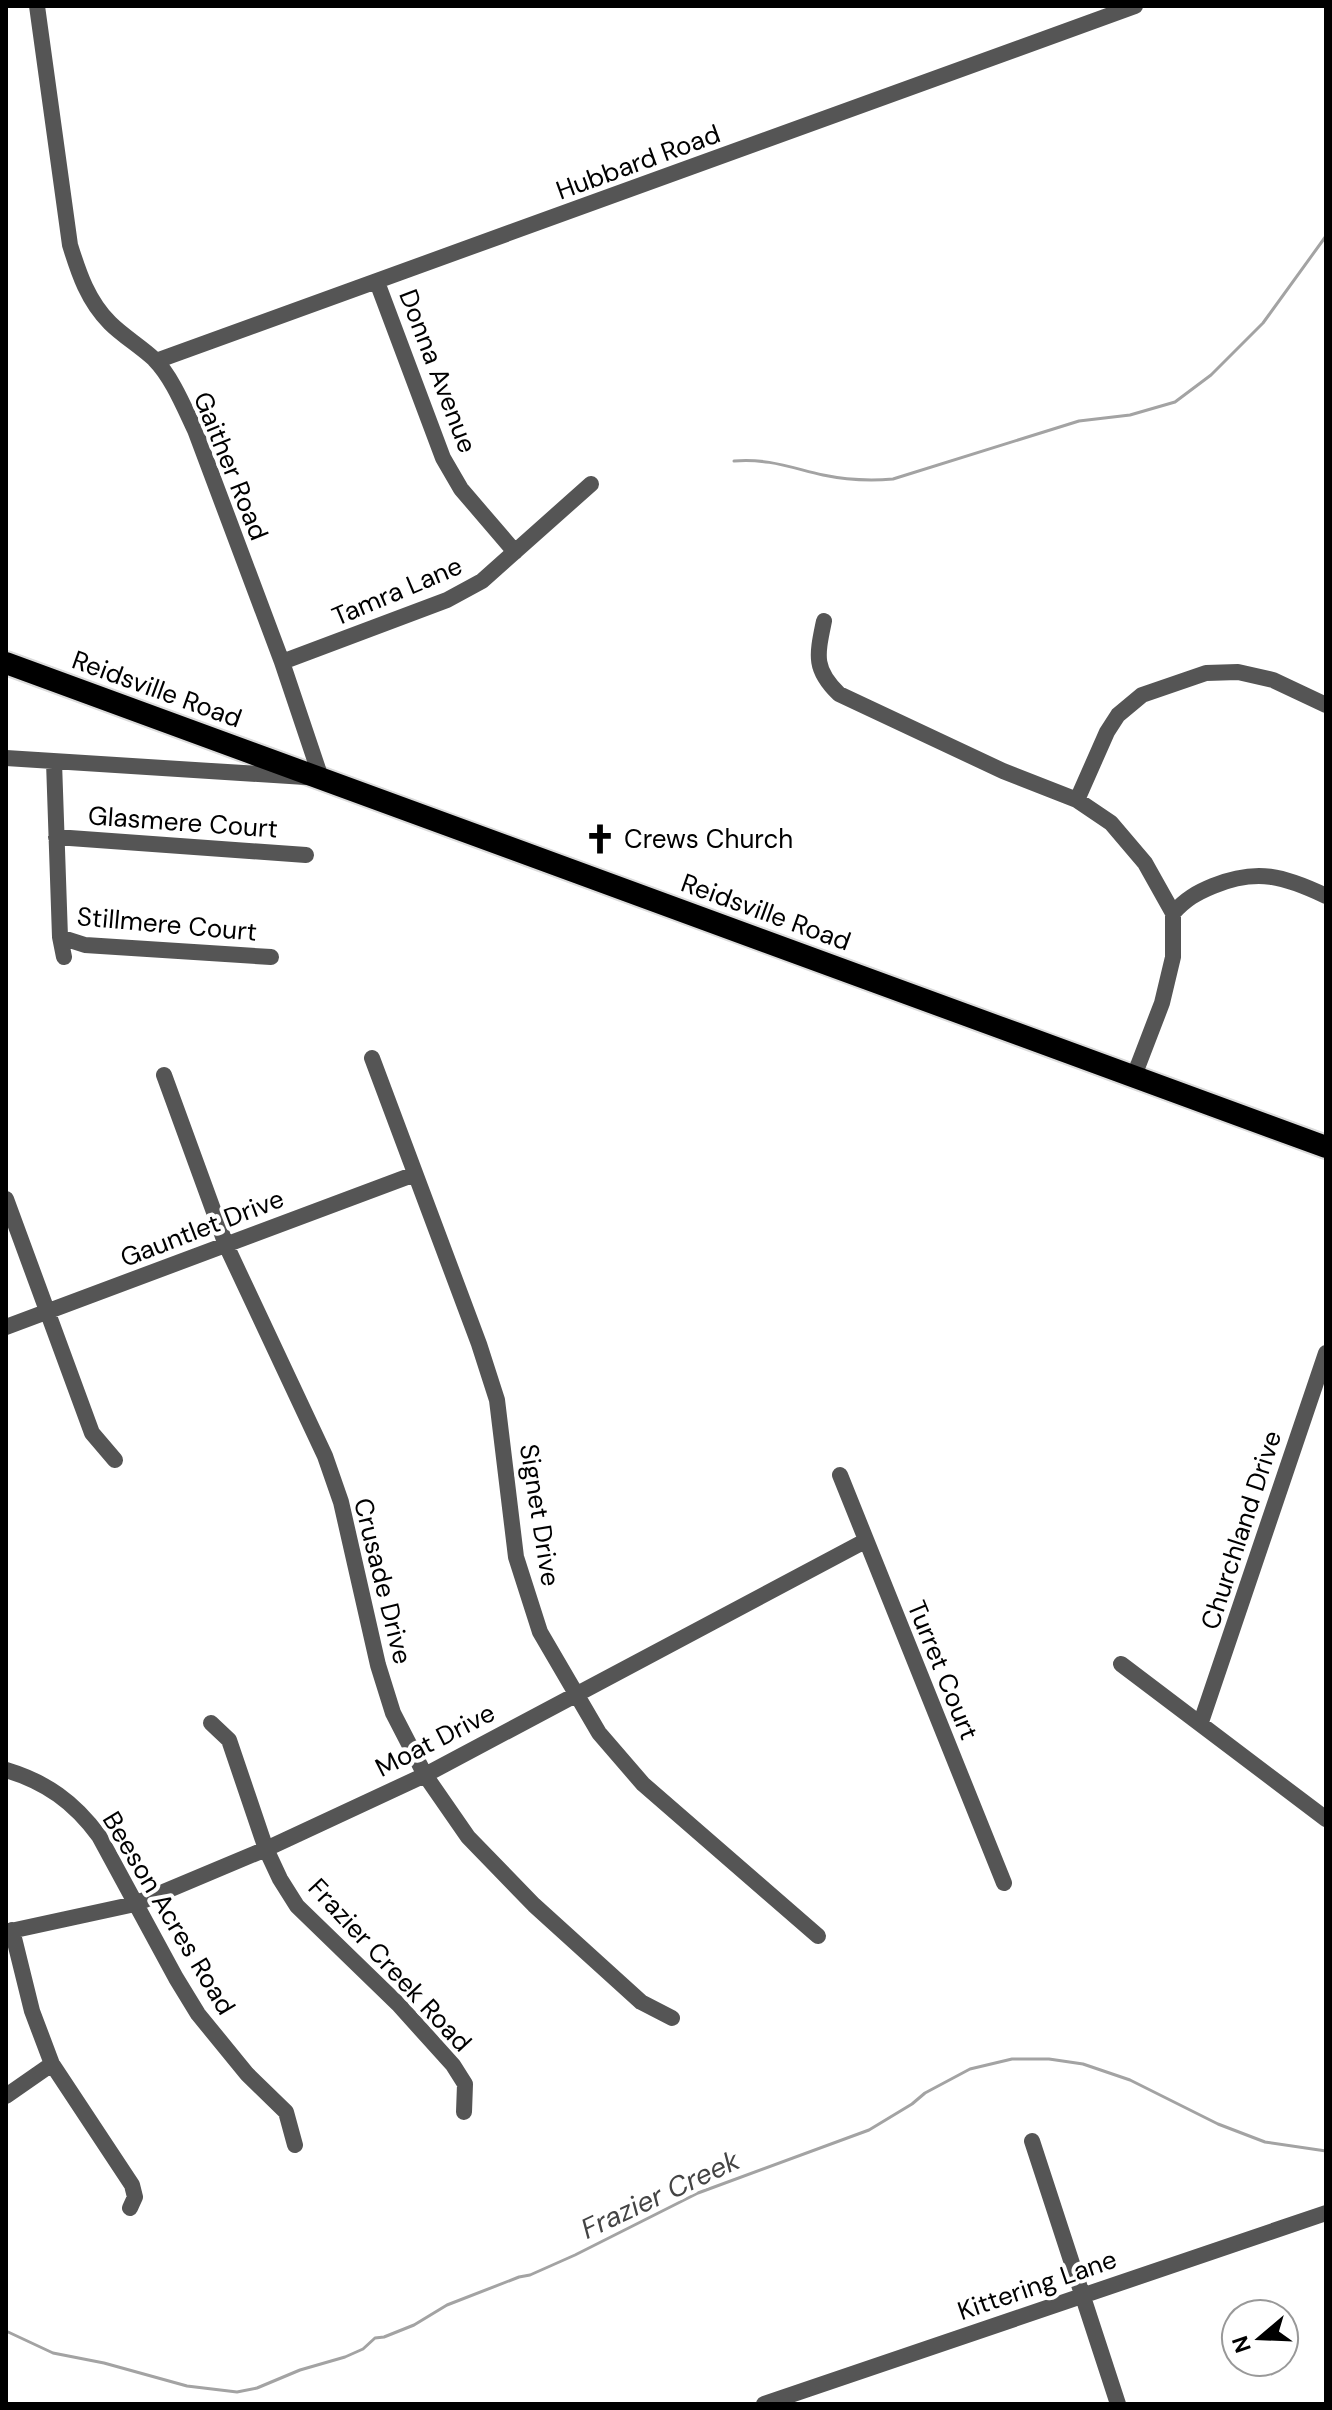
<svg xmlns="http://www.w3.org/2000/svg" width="1332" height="2410" font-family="'DM Sans',sans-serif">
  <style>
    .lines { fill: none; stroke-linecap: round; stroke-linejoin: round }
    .stream { stroke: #a3a3a3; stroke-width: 3 }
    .highway-casing { stroke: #dbdbdb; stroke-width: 26 }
    .minor { stroke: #555; stroke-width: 16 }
    .highway { stroke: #000; stroke-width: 22 }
    .labels { text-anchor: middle; stroke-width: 8; stroke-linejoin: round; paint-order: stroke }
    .street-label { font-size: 26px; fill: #000; stroke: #fff }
    .poi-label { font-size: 26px; fill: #000; stroke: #fff; text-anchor: start }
    .water-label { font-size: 28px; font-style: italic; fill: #444; stroke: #fff }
  </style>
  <rect width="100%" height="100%" fill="#fff"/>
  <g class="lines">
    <path class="stream" d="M734 461C767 458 792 468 823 475 847 480 869 481 893 479L1079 421 1130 415 1175 402 1211 375 1263 323 1326 236
      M6 2331 53 2353 104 2363 187 2386 237 2392 257 2388 300 2370 345 2357 363 2349 375 2338 384 2337 414 2325 447 2305 519 2277 530 2275 575 2255 698 2193 869 2130 912 2104 925 2093 970 2069 1012 2059H1049L1083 2064 1130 2080 1218 2124 1265 2142 1326 2151"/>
    <g class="highway-casing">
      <path id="highway" d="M6 663 1326 1147"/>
    </g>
    <path class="minor" d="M377 282 443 458 461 489 515 552
      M156 361 1135 6
      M824 621C817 655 813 669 839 694L1003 771 1077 800 1111 823 1145 863 1173 913V957L1162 1003 1134 1076
      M282 662 447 600 482 581 591 484
      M6 758 321 778 282 662 195 430C184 407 172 377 154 359 140 346 123 336 110 323 88 301 79 274 70 245L37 6
      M54 762 60 937 64 957
      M1077 800 1107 732 1118 715 1142 695 1206 673 1238 672 1273 680 1326 705
      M56 837 306 855
      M1173 913C1186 899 1196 893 1213 886 1257 868 1284 876 1326 896
      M60 937 85 945 271 957
      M372 1058 479 1344 497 1400 516 1557 540 1632 599 1733 643 1784 818 1936
      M164 1075 226 1245 325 1456 341 1502 378 1665 393 1713 425 1775 468 1837 534 1905 641 2002 672 2018
      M6 1199 92 1433 115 1460
      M6 1327 415 1174
      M840 1475 1004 1883
      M1121 1664 1326 1819
      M1201 1722 1326 1353
      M211 1723 229 1740 266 1849 280 1879 297 1906 398 2004 453 2065 465 2084 464 2112
      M6 1770C46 1782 74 1802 99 1836L176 1978 198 2014 247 2074 286 2112 295 2145
      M12 1930 32 2011 52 2064 132 2185 135 2197 130 2208
      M6 1932 135 1904 266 1849 425 1775 865 1541
      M6 2096 52 2064
      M1032 2141 1118 2404
      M764 2404 1326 2213"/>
    <use href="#highway" class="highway"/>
  </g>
  <defs>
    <g id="church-bare" transform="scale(2.4)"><path d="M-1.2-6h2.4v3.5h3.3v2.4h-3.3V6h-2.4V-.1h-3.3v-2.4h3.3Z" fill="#000" stroke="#fff" stroke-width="2.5" paint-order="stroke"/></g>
  </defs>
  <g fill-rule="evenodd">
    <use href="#church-bare" x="600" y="839"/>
  </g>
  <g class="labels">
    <g class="street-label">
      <text transform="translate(638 162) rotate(-20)" y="9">Hubbard Road</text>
      <text transform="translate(438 371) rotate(69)" y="9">Donna Avenue</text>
      <text transform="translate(231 466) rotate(68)" y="9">Gaither Road</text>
      <text transform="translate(397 591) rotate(-23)" y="9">Tamra Lane</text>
      <text transform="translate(157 689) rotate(20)" y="9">Reidsville Road</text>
      <text transform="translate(183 822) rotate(4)" y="9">Glasmere Court</text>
      <text transform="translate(766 912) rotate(20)" y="9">Reidsville Road</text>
      <text transform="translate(167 924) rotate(5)" y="9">Stillmere Court</text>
      <text transform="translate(202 1228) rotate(-21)" y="9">Gauntlet Drive</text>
      <text transform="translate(540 1515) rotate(81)" y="9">Signet Drive</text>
      <text transform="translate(1241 1530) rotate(-72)" y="9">Churchland Drive</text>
      <text transform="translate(383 1581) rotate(76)" y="9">Crusade Drive</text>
      <text transform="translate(943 1670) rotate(68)" y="9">Turret Court</text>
      <text transform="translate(435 1740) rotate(-27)" y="9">Moat Drive</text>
      <text transform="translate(169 1913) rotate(59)" y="9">Beeson Acres Road</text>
      <text transform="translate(390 1965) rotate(47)" y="9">Frazier Creek Road</text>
      <text transform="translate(1037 2285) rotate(-19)" y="9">Kittering Lane</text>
    </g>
    <g class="poi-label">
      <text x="624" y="848">Crews Church</text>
    </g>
    <g class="water-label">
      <text transform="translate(660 2194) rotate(-25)" y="10">Frazier Creek</text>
    </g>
  </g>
  <rect width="1332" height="2410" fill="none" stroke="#000000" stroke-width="16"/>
  <g transform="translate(1260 2338) rotate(251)"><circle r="38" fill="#ffffff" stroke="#999999" stroke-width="2"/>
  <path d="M0-6L14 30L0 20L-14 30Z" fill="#000000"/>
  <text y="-12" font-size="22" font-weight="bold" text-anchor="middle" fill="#000000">N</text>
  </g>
</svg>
